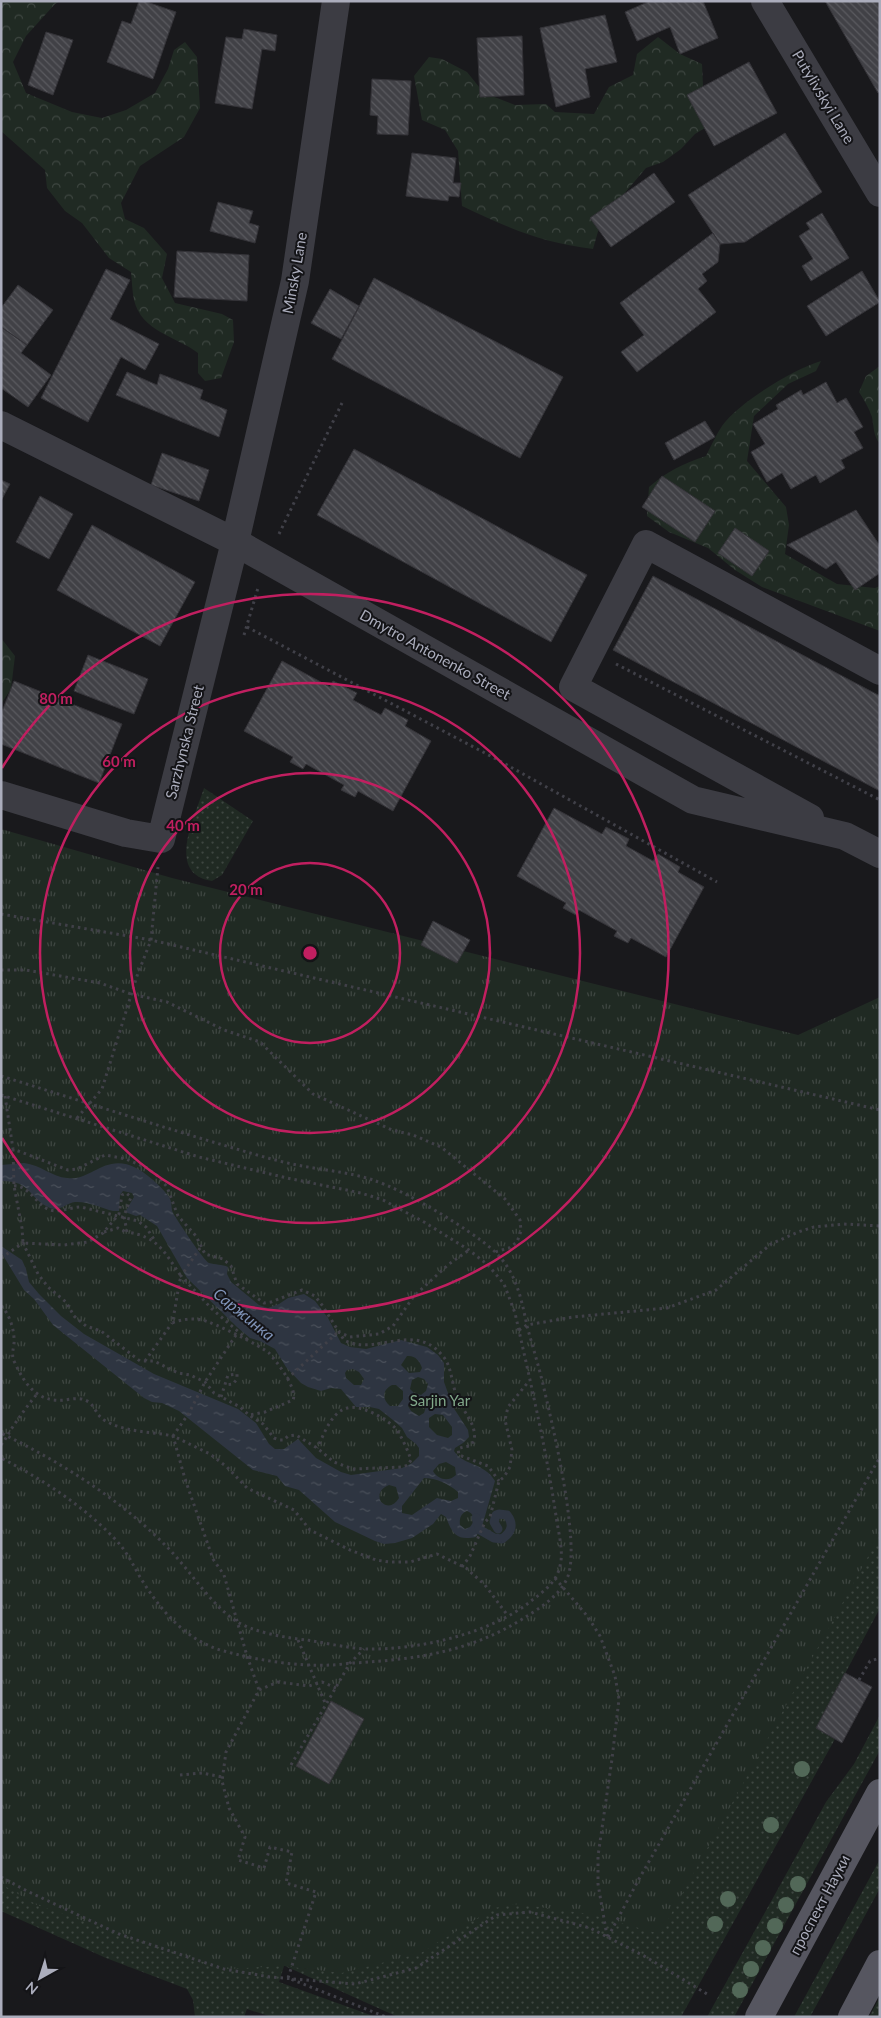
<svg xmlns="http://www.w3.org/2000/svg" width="881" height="2018" font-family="Lato,sans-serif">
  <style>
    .grass { fill: url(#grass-dots) }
    .forest { fill: url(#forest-crowns) }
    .park { fill: url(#park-tufts) }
    .water { fill: url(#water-ripples); fill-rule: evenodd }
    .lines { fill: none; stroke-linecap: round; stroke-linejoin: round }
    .stream { stroke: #2e3541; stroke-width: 9 }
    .building { fill: url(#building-back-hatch); stroke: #343338 }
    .path { stroke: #404048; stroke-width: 3; stroke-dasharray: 2.5 4; stroke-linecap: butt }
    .minor { stroke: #3c3c43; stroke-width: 28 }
    .major { stroke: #565660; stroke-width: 28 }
    .tree { fill: #526858 }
    .ring { fill: none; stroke: #c11f60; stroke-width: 2.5 }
    .labels { text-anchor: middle; stroke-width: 4; stroke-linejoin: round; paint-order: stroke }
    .street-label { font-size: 15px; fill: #abadbc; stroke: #141417 }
    .park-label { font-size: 15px; fill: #81a88a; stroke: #141417 }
    .water-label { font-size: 16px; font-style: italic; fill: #8094b9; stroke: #141417 }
    .centre { fill: #c11f60; stroke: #141417; stroke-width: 2.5 }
    .ring-label { font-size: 15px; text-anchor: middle; font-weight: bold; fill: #c11f60; stroke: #141417; stroke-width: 4; stroke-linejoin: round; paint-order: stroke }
  </style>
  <defs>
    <pattern id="grass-dots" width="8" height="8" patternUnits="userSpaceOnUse" patternTransform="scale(1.25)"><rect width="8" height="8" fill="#202a23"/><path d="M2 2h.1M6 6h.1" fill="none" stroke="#3e4641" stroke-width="1.8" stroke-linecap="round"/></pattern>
    <pattern id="forest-crowns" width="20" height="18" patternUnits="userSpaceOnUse" patternTransform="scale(1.25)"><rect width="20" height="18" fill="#202a23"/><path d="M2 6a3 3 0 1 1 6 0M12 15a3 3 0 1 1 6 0" fill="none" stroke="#3e4641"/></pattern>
    <pattern id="park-tufts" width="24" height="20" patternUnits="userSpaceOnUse" patternTransform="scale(1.25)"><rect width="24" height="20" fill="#202a23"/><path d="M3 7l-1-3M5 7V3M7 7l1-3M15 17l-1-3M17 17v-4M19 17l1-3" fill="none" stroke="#3e4641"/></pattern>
    <pattern id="water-ripples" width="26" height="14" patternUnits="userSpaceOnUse" patternTransform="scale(1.25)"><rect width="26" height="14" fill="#2e3541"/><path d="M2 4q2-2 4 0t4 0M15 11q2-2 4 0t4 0" fill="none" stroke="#4a505a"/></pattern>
    <pattern id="building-back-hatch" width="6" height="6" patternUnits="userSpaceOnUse" patternTransform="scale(1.25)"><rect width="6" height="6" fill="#414146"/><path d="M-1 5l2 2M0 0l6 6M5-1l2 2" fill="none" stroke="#5a5a5f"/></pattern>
  </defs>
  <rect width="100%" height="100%" fill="#19191c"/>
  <path class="grass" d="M204 788 253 821 222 875 212 881C165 874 195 817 204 788Z
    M880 1535V1608L816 1728 835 1739 681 2017H398L285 1966 340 1972Z
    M880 1715V1750L734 2017H707L826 1802 854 1764Z
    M880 1859V1888L810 2017H794Z
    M1 1878 285 1963 279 1982 376 2017H272L247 2009 244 2017H195L193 2000 187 1989 106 1958 1 1911Z
    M880 1997V2017H869Z"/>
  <path class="forest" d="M1 1H60L55 4 26 36 13 62 26 93 72 112 102 118 126 110 155 93 168 69 174 50 185 42 197 57 200 108 184 137 140 166 121 203 125 219 144 228 167 254 162 278 175 303 222 314 233 320 234 342 221 378 205 381 198 373V353C174 335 142 332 134 300 132 291 132 281 131 272L109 258 82 223 65 211 47 188 45 170 1 131Z
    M658 37 680 54 702 64 705 128 695 134 681 149 663 162 646 168 601 221 593 249C542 243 508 228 462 206L458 151 445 130 422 120 414 76 429 57 442 59 467 72 484 93 515 105 546 104 555 112 594 114 609 87 633 75 637 54Z
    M821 361 816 371 788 384 754 416 747 461 786 507 789 525 785 554 837 584 875 588 880 586V631L762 587 735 570 708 548 669 532 647 516 649 487C666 472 684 463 706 456 711 446 716 435 722 426 739 402 794 369 821 361Z
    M880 366V444C873 435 874 427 872 417 869 408 864 400 859 392L866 376Z
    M1 638 15 656 11 689 1 704Z"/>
  <path class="park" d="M1 829 172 878 798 1035 880 997V1535L660 1934 589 1914 518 1904 494 1908 421 1953 342 1973 285 1966 224 1969 37 1905 1 1884Z"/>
  <path class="water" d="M24 1163C41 1165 52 1177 67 1178 91 1182 105 1152 136 1168 145 1172 166 1190 170 1199 172 1203 171 1209 173 1213 177 1220 204 1261 209 1263 215 1265 222 1264 228 1267L227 1274 231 1282 259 1305 268 1308 279 1304 288 1298 304 1294 315 1301 328 1318 341 1343 350 1347 366 1349 401 1340 427 1347 438 1355 444 1363V1382L453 1407 468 1430 469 1437 463 1443 455 1448 454 1451C463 1466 484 1462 495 1481L483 1523 476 1537C457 1541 452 1534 446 1517L441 1514 433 1524 412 1538 395 1543 384 1544 375 1541 335 1522 299 1490 285 1486 277 1476 253 1470 179 1411 162 1403 152 1402 144 1398 53 1325 34 1299 24 1290 1 1252V1246L22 1260 26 1269 29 1282 39 1294 61 1316 84 1334 154 1374 238 1409 256 1423 269 1444 275 1449H284L298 1439 316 1458 341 1472 351 1475 402 1468 412 1463 419 1456V1448L416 1444 407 1437 402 1428 393 1420 379 1409 370 1407H356L341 1389 331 1388 321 1391 308 1387 301 1383 286 1367 275 1349 260 1341 250 1338 237 1327 187 1278 157 1226 140 1215 136 1216 125 1212 134 1197 132 1193 123 1191 120 1195 119 1211H113C102 1208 87 1201 75 1202 66 1203 60 1212 50 1208 27 1198 33 1181 1 1181V1165ZM407 1356C415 1355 420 1361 422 1368L420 1372 409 1373 401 1365ZM353 1369 359 1372 364 1379 361 1385H354L346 1378 345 1373 347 1370ZM418 1377 424 1379 428 1384 426 1391 421 1395 414 1393 410 1389 412 1380ZM392 1385H396L403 1391V1399L398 1406H390C382 1399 382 1390 392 1385ZM420 1398 426 1407 424 1413 419 1416 411 1411 408 1406 412 1399ZM435 1414 443 1415 452 1427V1435L448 1438 437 1435 429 1427V1418ZM446 1462 455 1467 456 1475C449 1482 438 1480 433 1471L439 1464ZM424 1478C436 1478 449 1484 458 1492V1498L451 1501 437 1498 412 1515 402 1513V1506ZM389 1485 396 1487 399 1498C394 1506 388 1508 381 1502 377 1494 381 1488 389 1485ZM467 1511C475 1514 475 1521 470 1527L465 1529 460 1525C459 1519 461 1513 467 1511Z"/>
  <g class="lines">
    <path class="stream" d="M476 1518 480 1530 494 1538 502 1539C512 1532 514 1524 507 1515L499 1514 496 1515 494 1522 498 1529"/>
  </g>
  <path class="building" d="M139 1H144L176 12 153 79 107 62 122 21 131 24Z
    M650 1H703L718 38 680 54 670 27 637 41 625 12Z
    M825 1H880V92L878 93Z
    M605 15 617 62 585 69 590 97 556 107 540 28Z
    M244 29 277 35 275 51 262 49 252 109 215 103 226 37 242 39Z
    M46 32 73 40 53 95 28 85Z
    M522 36 524 95 480 97 477 38Z
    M749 62 777 113 714 146 687 95Z
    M372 79 411 81 408 135 377 134 378 116 370 115Z
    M785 133 822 192 745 242 720 244 688 195Z
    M412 153 456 158 453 183H461L459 197 449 196 448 201 406 196Z
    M654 173 675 202 611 247 590 218Z
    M218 202 253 211 249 223 259 226 255 243 210 231Z
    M822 213 849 258 811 281 802 266 813 259 799 236 810 229 806 223Z
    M713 233 720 244 718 262 702 274 707 281 698 289 716 312 637 372 621 352 644 335 620 303Z
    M177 251 249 255 247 301 174 297Z
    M106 269 130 280 110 319 159 344 145 370 121 357 88 422 41 398Z
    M862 271 880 302 826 336 807 306Z
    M374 278 563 377 520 458 332 359Z
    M18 285 53 310 27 345 1 327V308Z
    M330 289 359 306 341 339 311 323Z
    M1 327 27 345 21 353 51 375 28 407 1 388Z
    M127 372 157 385 160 374 203 390 200 399 227 410 219 437 116 395Z
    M826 382 837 403 846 398 863 427 854 432 863 448 841 460 845 468 820 483 816 475 791 489 782 473 767 482 751 452 765 444 753 424 778 409 776 405 801 390 803 395Z
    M705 421 715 437 674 460 665 443Z
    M354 449 587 575 551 642 317 515Z
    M162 453 209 470 199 501 151 485Z
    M662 476 715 511 695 542 642 507Z
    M1 480 10 484 1 501Z
    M40 496 73 514 49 559 16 542Z
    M856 510 880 546V573L855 590 836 562 826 569 787 545Z
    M92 525 195 582 160 646 57 590Z
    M735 528 769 551 752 576 718 553Z
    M653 576 880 696V791L613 650Z
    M88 655 148 679 134 714 74 691Z
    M282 661 330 687 333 681 357 693 353 700 381 715 385 708 408 720 405 726 431 741 393 811 358 791 355 797 341 790 344 785 306 764 303 769 290 762 293 757 244 731Z
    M14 681 122 724 99 783 1 744V714Z
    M554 808 602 834 606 827 629 839 626 846 653 861 658 854 680 867 678 872 704 887 666 957 631 938 628 943 614 936 617 931 579 910 576 915 563 908 566 903 517 876Z
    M433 921 470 940 457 963 421 945Z
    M845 1673 872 1687 842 1743 816 1728Z
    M331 1701 364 1719 329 1784 296 1766Z"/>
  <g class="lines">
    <path class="path" d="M279 534 342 403
      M247 627 498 760 717 882
      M244 635 258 588
      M616 664 880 800
      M1 914 151 940 880 1110
      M1 970H26L100 983 131 994 167 1002 224 1030 260 1042 313 1094 392 1130 413 1135 441 1147 505 1199 520 1220 521 1231 517 1242 509 1248 495 1252
      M1 1076C75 1099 149 1123 223 1145 247 1152 272 1160 297 1165 322 1170 349 1172 373 1180 404 1190 468 1228 493 1250 516 1271 521 1297 527 1326 533 1348 540 1370 545 1393 554 1431 580 1543 568 1576 561 1595 540 1608 524 1618 470 1652 417 1659 355 1663 347 1663 339 1665 331 1665 300 1667 255 1660 224 1651 186 1641 160 1610 140 1577 132 1563 126 1550 114 1538 82 1505 42 1479 1 1458
      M1 1095 199 1157 287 1178 361 1193 383 1200 424 1222 469 1250 488 1265 504 1284 515 1313C530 1380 546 1448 556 1516 558 1531 564 1551 560 1566 557 1582 543 1592 531 1601 490 1634 418 1650 366 1649 347 1648 326 1643 307 1640 287 1638 252 1632 236 1621 210 1604 190 1570 167 1547 120 1499 62 1463 1 1433
      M5 1096 13 1149 68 1170 77 1169 105 1155 126 1159 147 1168 159 1177 167 1187 178 1216 196 1236 205 1254 223 1259 231 1266 237 1284 264 1303 271 1302 302 1290 315 1296 322 1305 344 1340C376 1357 413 1321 442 1355 451 1365 451 1378 455 1391 458 1399 462 1407 467 1415 472 1422 480 1440 469 1446 465 1447 462 1447 458 1449L459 1455 488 1466 499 1481
      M77 1118 102 1089 137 976 151 940 158 867
      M13 1149 14 1186 22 1228 23 1243 64 1245 88 1242 103 1233 119 1214 122 1195 126 1193 131 1197 124 1216 127 1232C159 1237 164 1252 181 1276 177 1292 176 1307 172 1323 182 1319 192 1318 202 1320 213 1322 261 1346 269 1353 277 1362 298 1389 293 1400L265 1412 249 1415 263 1424 274 1438 279 1440H284L288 1436 296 1435 317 1448 334 1462 353 1469 402 1467 408 1465 411 1460C409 1453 401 1435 396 1429 388 1419 360 1404 347 1408 331 1412 324 1435 317 1448
      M14 1186C28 1184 37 1206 50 1210 60 1213 70 1207 81 1207L138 1221 146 1227 155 1241
      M104 1232 118 1228 126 1232
      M200 1248 181 1276 212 1309 248 1340
      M1 1258 23 1243 38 1274 48 1287 66 1302 74 1316 86 1326 101 1331 140 1361H154L178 1373 190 1375 205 1382 214 1393 240 1407 249 1415
      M1 1306C10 1314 15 1332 14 1344 13 1351 11 1356 15 1363 25 1385 38 1403 65 1400 72 1399 80 1397 87 1401 94 1404 96 1415 104 1420 126 1433 149 1431 173 1436L185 1479 213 1559 224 1575 247 1656 259 1690
      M519 1330 527 1325 573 1317 667 1308 716 1290 771 1244 798 1232 814 1227 844 1224 880 1226
      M338 1332 350 1337 379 1334 393 1326 414 1296 449 1264 469 1250
      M236 1335 205 1382 189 1413 173 1436 210 1454 227 1467 247 1488 294 1510 310 1530 350 1550 376 1560 389 1562H410L437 1554 466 1568 485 1585 508 1616
      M145 1361 172 1323
      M287 1379 338 1332
      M221 1397 228 1375 237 1374V1379L233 1384 226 1385
      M1 1445C6 1439 8 1434 12 1428 20 1416 28 1405 37 1394
      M462 1567 470 1556 485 1522 490 1517 499 1481 504 1477 510 1467 512 1450 505 1420 508 1407 529 1381
      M555 1578 588 1617 600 1636 615 1676 619 1699 612 1759 598 1856V1884L607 1936
      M298 1640 326 1705
      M859 1680 870 1661 880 1658
      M336 1688 322 1682 309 1686 278 1682 259 1690 226 1752 222 1781 229 1808 245 1837 238 1860 264 1868 270 1847 292 1852 286 1883 316 1892 288 1978 386 2017
      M291 1765 350 1663 364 1649
      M180 1775 202 1773 222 1777
      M1 1877 27 1891 119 1934 224 1969 270 1977 355 1984 416 1968 497 1915 530 1912 590 1928 646 1957 707 1994
      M608 1937 639 1879 880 1457"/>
    <path class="minor" d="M765 1 880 193
      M1 425 235 542 693 800 845 836 880 854
      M1 795 126 833 161 839 235 542 295 281 336 1
      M810 818 573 687 646 544 880 671"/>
    <path class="major" d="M759 2017 880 1793
      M852 2017 880 1964"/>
  </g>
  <g class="tree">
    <circle cx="802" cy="1769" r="8"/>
    <circle cx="771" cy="1825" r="8"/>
    <circle cx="798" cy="1884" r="8"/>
    <circle cx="728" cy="1899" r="8"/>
    <circle cx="786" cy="1905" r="8"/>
    <circle cx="715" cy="1924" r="8"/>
    <circle cx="775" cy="1926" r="8"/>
    <circle cx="763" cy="1948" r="8"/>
    <circle cx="751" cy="1969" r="8"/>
    <circle cx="740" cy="1990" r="8"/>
  </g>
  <g class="ring">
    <circle cx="310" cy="953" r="90"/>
    <circle cx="310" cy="953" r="180"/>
    <circle cx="310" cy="953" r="270"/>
    <path d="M2 768A359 359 0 1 1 2 1138"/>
  </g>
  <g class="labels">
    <g class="street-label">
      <text transform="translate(823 97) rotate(59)" y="5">Putylivskyi Lane</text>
      <text transform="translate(295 273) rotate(-80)" y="5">Minsky Lane</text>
      <text transform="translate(435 655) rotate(29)" y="5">Dmytro Antonenko Street</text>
      <text transform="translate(185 742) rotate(-76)" y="5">Sarzhynska Street</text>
      <text transform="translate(820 1905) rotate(-62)" y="5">проспект Науки</text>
    </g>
    <g class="park-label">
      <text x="440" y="1406">Sarjin Yar</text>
    </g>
    <g class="water-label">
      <text transform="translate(244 1314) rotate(39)" y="6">Саржинка</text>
    </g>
  </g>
  <circle cx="310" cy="953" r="8" class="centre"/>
  <g class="ring-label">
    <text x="56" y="704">80 m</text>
    <text x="119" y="767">60 m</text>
    <text x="183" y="831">40 m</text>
    <text x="246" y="895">20 m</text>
  </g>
  <rect width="881" height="2018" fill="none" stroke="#abadbc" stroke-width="5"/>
  <g transform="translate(40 1978) rotate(219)" stroke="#141417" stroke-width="4" paint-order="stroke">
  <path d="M0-4L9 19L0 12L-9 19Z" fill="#abadbc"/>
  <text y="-8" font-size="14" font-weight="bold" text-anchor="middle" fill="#abadbc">N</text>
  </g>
</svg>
